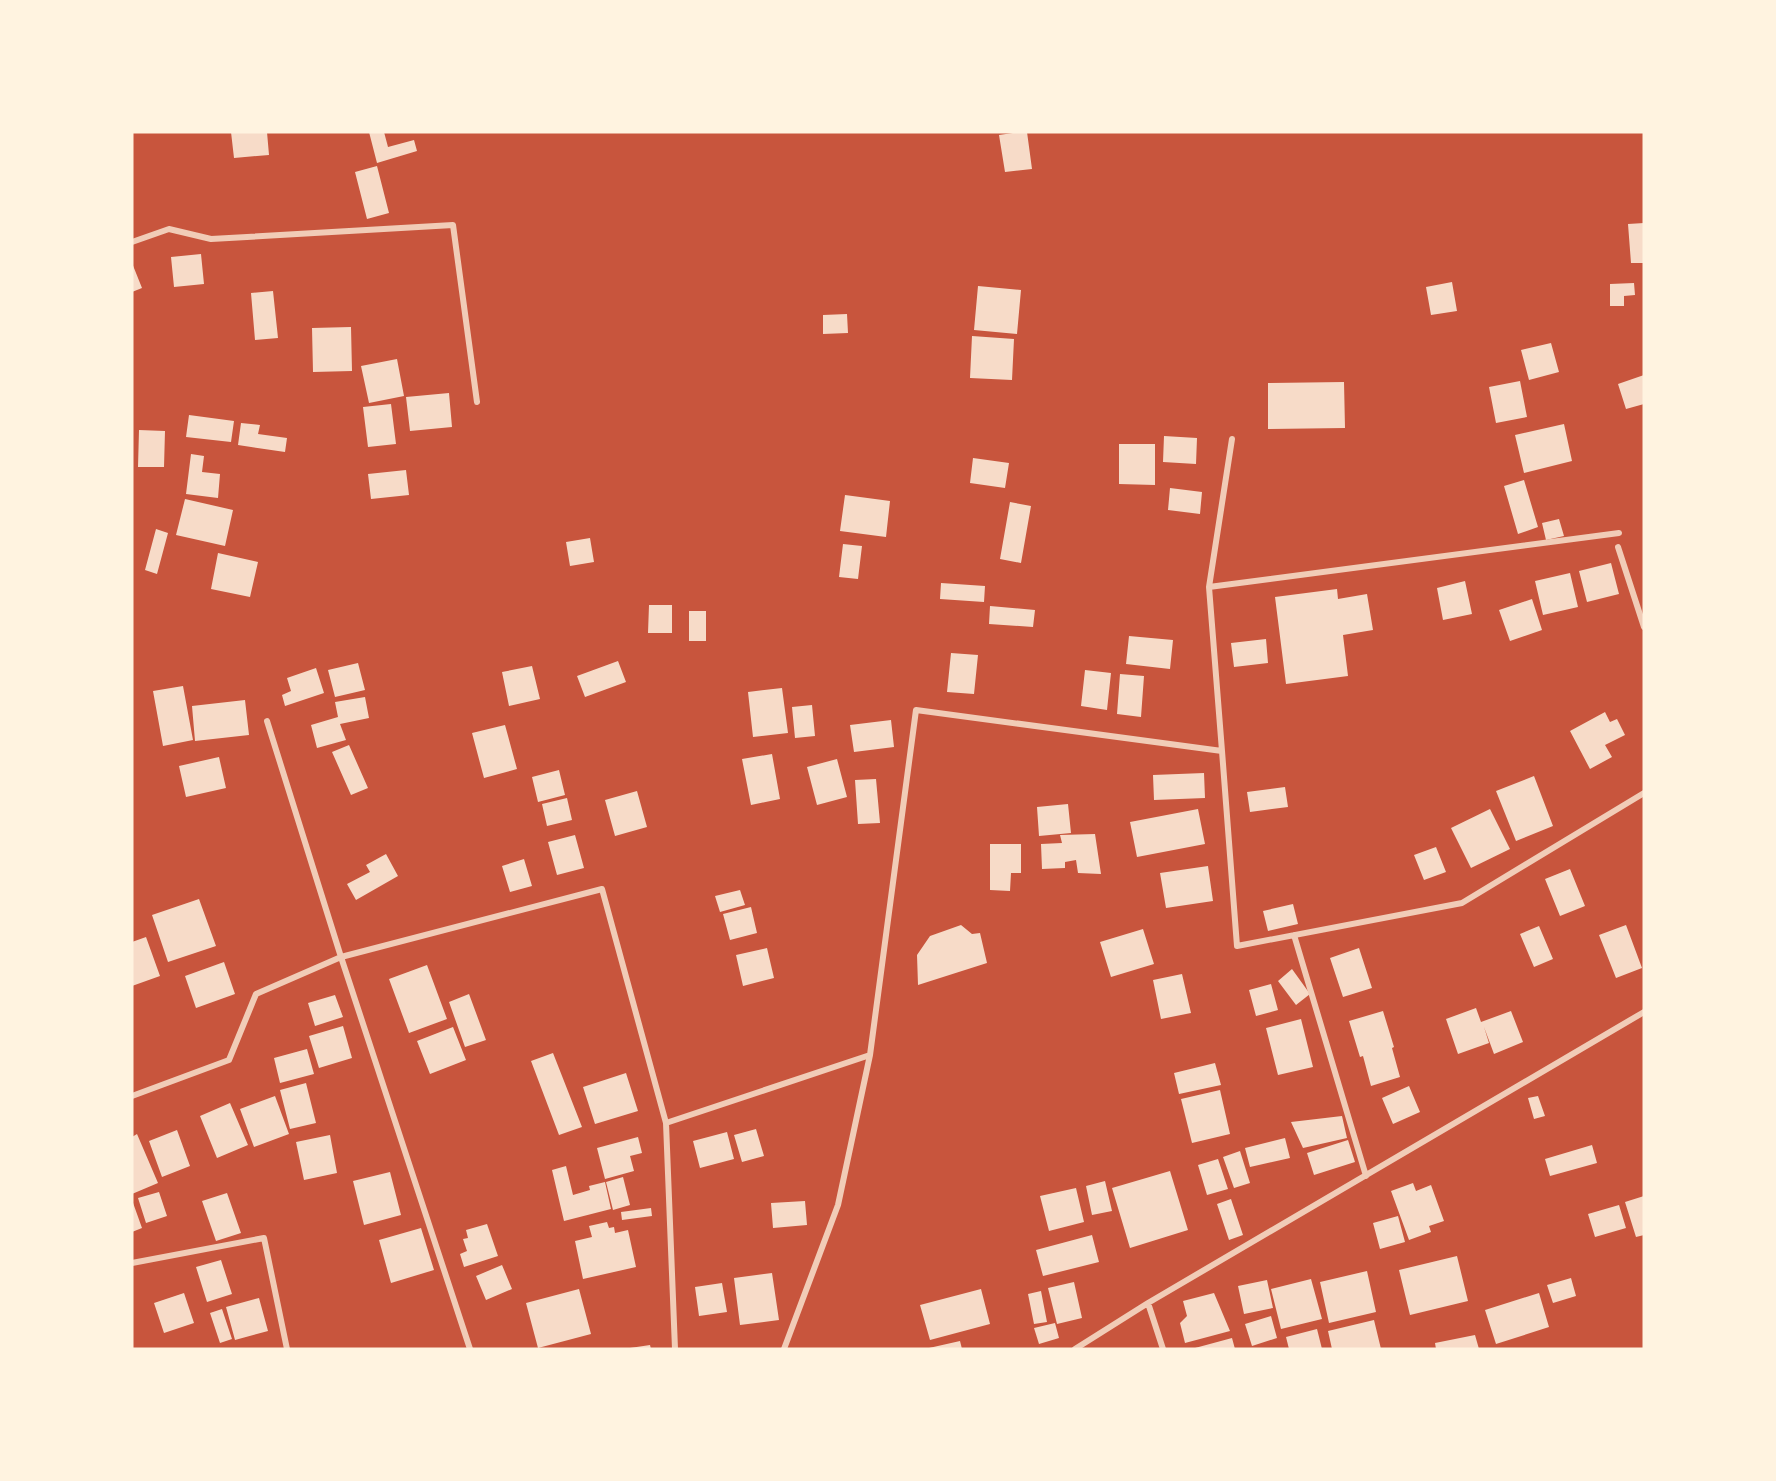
<svg xmlns="http://www.w3.org/2000/svg" width="1776" height="1481" font-family="Helvetica,sans-serif">
  <style>
    .building { fill: #f7dbc8 }
    .lines { fill: none; stroke-linecap: round; stroke-linejoin: round }
    .minor { stroke: #f1ccb7; stroke-width: 6 }
  </style>
  <rect width="100%" height="100%" fill="#c8553d"/>
  <path class="building" d="M231 132H267L269 155 234 158Z
    M369 132H384L388 147 414 140 417 151 377 163Z
    M1020 132H1027L1032 169 1005 172 999 135Z
    M377 166 389 213 367 219 355 172Z
    M1644 223V263H1631L1628 224Z
    M201 254 204 284 174 287 171 257Z
    M132 263 142 288 132 292Z
    M1452 282 1457 311 1431 315 1426 287Z
    M1634 283 1635 295 1624 296V306H1610V284Z
    M978 286 1021 290 1017 334 974 330Z
    M273 291 278 338 255 340 251 293Z
    M847 314 848 333 823 334V315Z
    M351 327 352 371 313 372 312 328Z
    M972 336 1014 339 1012 380 970 378Z
    M1551 343 1559 372 1529 380 1521 350Z
    M397 359 404 396 369 403 361 366Z
    M1644 375V404L1626 409 1618 384Z
    M1520 381 1527 417 1496 423 1489 387Z
    M1344 382 1345 428 1268 429V383Z
    M449 393 452 427 410 431 406 397Z
    M391 404 396 444 368 447 363 407Z
    M189 415 234 421 231 442 186 437Z
    M241 423 260 425 258 434 287 438 285 452 238 445Z
    M1564 424 1572 461 1524 473 1515 435Z
    M139 430 165 431 164 467H138Z
    M1164 436 1197 438 1196 464 1163 462Z
    M1119 444H1155V485L1119 484Z
    M191 454 204 456 202 472 220 474 218 498 186 494Z
    M973 458 1009 463 1005 488 970 483Z
    M406 470 409 495 371 499 368 474Z
    M1524 480 1538 527 1518 534 1504 486Z
    M1170 488 1202 492 1200 514 1168 510Z
    M845 495 890 501 886 537 840 531Z
    M185 499 233 510 225 546 176 535Z
    M1010 502 1031 506 1021 563 1000 559Z
    M1559 519 1564 536 1546 540 1542 523Z
    M156 529 168 533 157 574 145 570Z
    M590 538 594 562 570 566 566 542Z
    M843 544 862 546 858 579 839 577Z
    M218 553 258 562 250 597 211 589Z
    M1611 563 1619 594 1587 602 1579 571Z
    M1570 573 1578 607 1543 615 1535 581Z
    M1465 581 1472 614 1443 620 1437 588Z
    M941 583 985 586 984 602 940 599Z
    M1337 589 1338 599 1367 594 1373 630 1343 635 1348 676 1286 684 1275 597Z
    M1532 599 1542 630 1510 641 1499 610Z
    M649 605H672V633H648Z
    M990 606 1035 610 1033 627 989 624Z
    M689 611H706V641H689Z
    M1129 636 1173 640 1170 669 1126 664Z
    M1266 639 1268 663 1234 667 1231 643Z
    M951 653 978 655 974 694 947 692Z
    M618 661 626 682 585 697 577 676Z
    M358 663 365 690 335 697 328 670Z
    M532 666 540 699 509 706 502 672Z
    M316 668 324 693 285 706 282 695 291 691 287 678Z
    M1085 670 1111 673 1107 710 1081 706Z
    M1120 674 1144 676 1141 717 1117 714Z
    M183 686 193 740 163 746 153 691Z
    M782 688 788 733 753 737 748 692Z
    M365 697 369 718 340 724 346 740 317 748 311 725 338 717 335 702Z
    M245 700 249 735 195 741 192 706Z
    M812 705 815 736 795 738 792 707Z
    M1605 712 1610 722 1617 719 1625 735 1605 745 1612 757 1590 769 1570 731Z
    M891 720 894 747 854 752 850 725Z
    M505 725 517 769 484 778 472 733Z
    M349 745 368 788 351 795 332 752Z
    M772 754 780 799 751 805 742 759Z
    M219 757 226 788 186 797 179 766Z
    M837 759 847 797 817 805 807 767Z
    M559 770 565 795 538 802 532 777Z
    M1204 773 1205 798 1154 800 1153 775Z
    M1534 776 1553 826 1516 841 1496 791Z
    M876 779 880 823 858 824 855 780Z
    M1285 787 1288 807 1250 812 1247 792Z
    M637 791 647 827 615 836 605 800Z
    M567 798 572 820 547 826 542 804Z
    M1068 804 1071 833 1039 836 1037 807Z
    M1198 809 1205 844 1137 857 1130 822Z
    M1490 809 1510 849 1471 868 1451 828Z
    M1095 834 1101 874 1078 873 1076 860 1065 862V868L1042 869 1041 844 1062 843 1060 835Z
    M575 835 584 868 557 875 548 842Z
    M990 844H1021V873H1011L1010 891 990 890Z
    M1436 847 1446 872 1424 880 1414 855Z
    M386 854 398 876 356 900 347 884 370 872 366 865Z
    M524 859 532 886 510 892 502 866Z
    M1208 866 1213 901 1166 908 1160 873Z
    M1570 869 1585 906 1560 916 1545 879Z
    M740 890 745 905 720 912 715 896Z
    M199 899 216 946 168 962 152 915Z
    M1293 904 1298 924 1268 931 1263 911Z
    M751 907 757 933 730 940 723 914Z
    M961 925 972 934 980 933 987 963 918 985 917 955 930 936Z
    M1626 925 1642 968 1616 978 1599 935Z
    M1539 926 1553 959 1534 967 1520 934Z
    M1143 929 1154 964 1111 977 1100 942Z
    M146 937 160 976 132 986V942Z
    M767 948 774 978 743 986 736 955Z
    M1359 948 1372 988 1343 997 1330 958Z
    M224 962 235 994 196 1008 185 976Z
    M427 965 447 1019 409 1033 389 979Z
    M1292 969 1310 994 1296 1005 1278 981Z
    M1182 974 1191 1013 1161 1019 1153 980Z
    M1271 984 1278 1010 1256 1016 1249 990Z
    M469 994 486 1040 465 1047 449 1002Z
    M335 995 343 1017 315 1026 308 1003Z
    M1476 1008 1481 1022 1511 1011 1523 1042 1494 1054 1484 1027 1489 1043 1458 1054 1446 1019Z
    M1383 1011 1394 1047 1392 1048 1400 1077 1371 1086 1363 1056 1360 1057 1349 1021Z
    M1301 1019 1313 1067 1278 1075 1266 1028Z
    M343 1026 352 1058 319 1068 309 1036Z
    M453 1027 466 1060 430 1074 417 1041Z
    M307 1049 314 1074 280 1083 274 1058Z
    M553 1053 582 1127 559 1135 531 1061Z
    M1215 1063 1221 1085 1179 1094 1174 1073Z
    M626 1073 638 1111 595 1124 583 1087Z
    M306 1083 316 1123 290 1129 280 1090Z
    M1409 1086 1420 1112 1393 1124 1382 1098Z
    M1220 1090 1230 1134 1192 1143 1181 1099Z
    M275 1096 289 1134 254 1147 240 1109Z
    M1538 1096 1545 1116 1534 1119 1528 1098Z
    M230 1103 248 1145 217 1158 200 1116Z
    M1342 1116 1347 1138 1303 1148 1291 1122Z
    M756 1129 764 1156 742 1162 734 1135Z
    M177 1130 190 1166 162 1177 149 1141Z
    M727 1132 734 1159 700 1168 693 1141Z
    M137 1134 158 1183 132 1194V1137Z
    M330 1135 337 1173 304 1180 296 1142Z
    M638 1137 642 1153 630 1156 634 1171 605 1179 597 1148Z
    M1285 1138 1290 1158 1250 1167 1245 1148Z
    M1348 1140 1355 1162 1314 1175 1307 1153Z
    M1592 1145 1597 1163 1550 1176 1545 1159Z
    M1240 1151 1250 1183 1234 1188 1223 1157Z
    M1218 1159 1228 1189 1207 1195 1198 1165Z
    M566 1166 573 1195 590 1190 589 1186 605 1182 611 1209 564 1221 552 1170Z
    M1170 1171 1188 1230 1130 1248 1112 1188Z
    M390 1172 401 1215 364 1225 353 1181Z
    M623 1177 630 1205 613 1210 606 1182Z
    M1105 1181 1112 1211 1092 1215 1086 1186Z
    M1413 1183 1416 1191 1431 1185 1444 1221 1429 1226 1431 1232 1409 1240 1391 1191Z
    M1076 1188 1084 1222 1049 1231 1040 1196Z
    M159 1192 167 1216 146 1223 138 1198Z
    M227 1193 241 1233 216 1241 202 1201Z
    M1644 1196V1235L1636 1237 1625 1202Z
    M1231 1199 1243 1235 1229 1240 1217 1204Z
    M132 1200 142 1228 132 1232Z
    M805 1201 807 1225 773 1228 771 1203Z
    M1619 1205 1626 1228 1595 1237 1588 1214Z
    M651 1208 652 1216 622 1220 621 1212Z
    M1398 1216 1405 1242 1380 1249 1373 1223Z
    M607 1222 609 1228 614 1227 615 1233 628 1230 636 1267 583 1279 575 1241 592 1237 589 1226Z
    M487 1224 498 1256 464 1267 460 1254 467 1251 463 1239 468 1238 466 1230Z
    M421 1228 434 1270 391 1283 379 1240Z
    M1092 1235 1099 1262 1043 1276 1036 1250Z
    M1457 1256 1468 1301 1410 1315 1399 1270Z
    M221 1260 232 1294 207 1302 196 1267Z
    M502 1265 512 1289 486 1300 476 1276Z
    M1367 1271 1376 1312 1329 1323 1320 1282Z
    M772 1273 779 1320 740 1325 734 1278Z
    M1571 1278 1576 1296 1553 1303 1547 1285Z
    M1311 1279 1322 1319 1281 1329 1271 1289Z
    M1267 1280 1273 1308 1244 1314 1238 1286Z
    M1074 1282 1082 1318 1057 1324 1048 1288Z
    M722 1283 727 1312 699 1316 695 1287Z
    M579 1289 591 1334 538 1348 526 1303Z
    M981 1289 990 1324 930 1340 920 1305Z
    M1041 1291 1047 1322 1034 1324 1028 1294Z
    M184 1293 194 1323 164 1333 154 1303Z
    M1214 1293 1230 1331 1185 1343 1180 1323 1187 1316 1183 1301Z
    M1539 1293 1549 1327 1496 1344 1485 1310Z
    M259 1298 268 1331 235 1340 226 1307Z
    M222 1309 232 1339 220 1343 210 1313Z
    M1271 1316 1277 1338 1252 1346 1245 1324Z
    M1374 1320 1381 1349H1332L1328 1331Z
    M1055 1323 1059 1338 1039 1344 1034 1328Z
    M1317 1329 1322 1349H1289L1286 1337Z
    M1475 1335 1479 1349H1436L1435 1343Z
    M1232 1338 1235 1349H1195V1348Z
    M960 1341 962 1349H929V1348Z
    M650 1345 651 1349H630V1348Z"/>
  <g class="lines">
    <path class="minor" d="M132 242 169 229 211 239 453 225 477 402
      M1618 547 1644 627
      M1209 587 1619 533
      M1222 751 1237 946 1462 903 1644 793
      M1294 935 1366 1176
      M132 1096 229 1060 256 994 341 957 267 721
      M132 1263 264 1238 287 1349
      M1148 1303 1163 1349
      M470 1349 341 957 602 889 666 1123
      M675 1349 666 1123 870 1055 916 710 1222 751 1209 587 1232 439
      M784 1349 838 1205 870 1055
      M1075 1349 1148 1303 1644 1012"/>
  </g>
  <rect width="1776" height="1481" fill="none" stroke="#fff3e0" stroke-width="267"/>
</svg>
